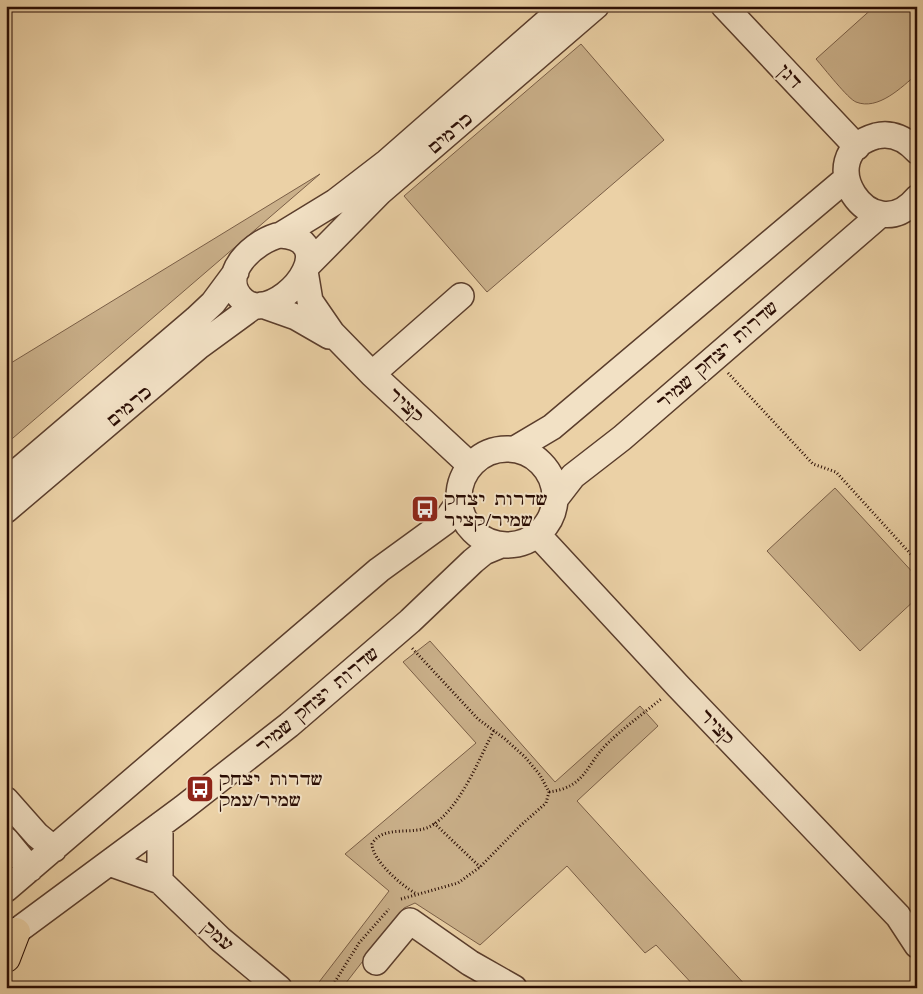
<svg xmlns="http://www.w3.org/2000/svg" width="923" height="994" font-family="Cardo,'Frank Ruhl Libre',serif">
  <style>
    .green { fill: #cab08a; stroke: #7a5e46 }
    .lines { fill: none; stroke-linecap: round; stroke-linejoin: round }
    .minor-casing { stroke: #5a3d2c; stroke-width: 28 }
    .major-casing { stroke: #290c03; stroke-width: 30 }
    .path { stroke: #290c03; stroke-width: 3; stroke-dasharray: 1 2.5; stroke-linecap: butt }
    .minor { stroke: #f2e1c5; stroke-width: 25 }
    .major { stroke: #ebd1a6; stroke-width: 28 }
    .labels { text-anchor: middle; stroke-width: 4; stroke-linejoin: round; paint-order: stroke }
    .street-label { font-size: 18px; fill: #290c03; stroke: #f2e1c5 }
    .poi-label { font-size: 18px; fill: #290c03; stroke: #f2e1c5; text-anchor: start }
  </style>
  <rect width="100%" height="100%" fill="#ebd1a6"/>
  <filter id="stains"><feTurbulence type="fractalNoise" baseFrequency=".004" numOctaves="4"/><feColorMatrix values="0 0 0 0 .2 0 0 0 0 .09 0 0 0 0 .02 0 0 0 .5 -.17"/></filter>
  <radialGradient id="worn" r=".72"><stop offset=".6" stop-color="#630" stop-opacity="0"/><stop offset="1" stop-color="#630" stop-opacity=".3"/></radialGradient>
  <path class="green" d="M875 6H911L917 13V74C902 87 878 111 856 102 848 99 824 68 816 59Z
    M581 44 664 140 487 292 404 196Z
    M320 174 6 444V366Z
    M835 488 917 577V598L860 651 767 551Z
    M430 641 555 782 640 706 658 726 577 801 748 988H696L656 945 645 953 567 866 480 945 415 903 404 908 342 988 316 986 389 891 345 854 476 743 403 662Z"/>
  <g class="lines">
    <g class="minor-casing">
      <path id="minor" d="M724 6 857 147
        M917 151C906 139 892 132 876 136 808 155 871 253 917 198
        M281 235 335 202 387 162 565 6
        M281 235C337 240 296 303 258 306 252 306 248 304 244 301 214 276 256 239 281 235Z
        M308 265 380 192 596 6
        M305 271 310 301 332 333 372 374 470 465
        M262 305 296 317 329 336
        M372 374 461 296
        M459 497a48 48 0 1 1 96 0a48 48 0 1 1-96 0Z
        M515 449 552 427 846 179
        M6 481 196 319 213 303 236 272
        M556 498 573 476 622 438 881 214
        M6 510 198 347 254 306
        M538 535 678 686 898 916 917 945
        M6 800 37 835 54 849
        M160 825V881
        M6 840 30 869
        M109 863 160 881 220 939 279 988
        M6 889 379 570 445 522 459 502
        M6 939 183 808 289 725 410 621 473 561 484 552 501 545
        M376 962 410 921 470 963 514 988"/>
    </g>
    <g class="major-casing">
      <path id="major" d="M6 958 16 932"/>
    </g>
    <path class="path" d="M728 373 813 464 836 472 917 561
      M549 792C586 787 585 766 607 744 623 728 643 714 661 699
      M434 823 480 867
      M415 893C402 886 372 860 372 844 383 824 414 836 431 826 460 809 479 759 494 730
      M401 899 458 883 480 867 520 826 546 803 549 792 540 775 525 757 505 739 478 719 411 647
      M331 988 359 943 389 909"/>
    <use href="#minor" class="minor"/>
    <use href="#major" class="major"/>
  </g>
  <defs>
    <g id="bus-square" transform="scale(1.4375)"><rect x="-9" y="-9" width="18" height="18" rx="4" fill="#8f2418" stroke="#f2e1c5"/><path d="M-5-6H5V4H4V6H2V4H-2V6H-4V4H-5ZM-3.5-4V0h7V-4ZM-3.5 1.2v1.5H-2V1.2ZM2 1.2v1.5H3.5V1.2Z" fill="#fff"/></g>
  </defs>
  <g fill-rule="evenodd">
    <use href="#bus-square" x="425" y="509"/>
    <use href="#bus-square" x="200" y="789"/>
  </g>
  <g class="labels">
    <g class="street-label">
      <text transform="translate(790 76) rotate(47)" y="6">דגן</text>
      <text transform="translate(450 133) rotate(-41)" y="6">כרמים</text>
      <text transform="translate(717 355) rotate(-41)" y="6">שדרות יצחק שמיר</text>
      <text transform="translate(406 405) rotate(43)" y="6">קציר</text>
      <text transform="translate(129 406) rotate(-40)" y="6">כרמים</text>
      <text transform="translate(317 700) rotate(-40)" y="6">שדרות יצחק שמיר</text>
      <text transform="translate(717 727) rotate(46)" y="6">קציר</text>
      <text transform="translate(218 936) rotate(42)" y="6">עמק</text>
    </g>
    <g class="poi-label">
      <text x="444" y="505">שדרות יצחק<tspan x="444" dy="21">שמיר/קציר</tspan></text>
      <text x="219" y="785">שדרות יצחק<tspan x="219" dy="21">שמיר/עמק</tspan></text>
    </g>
  </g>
  <rect width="923" height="994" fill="none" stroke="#ebd1a6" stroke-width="25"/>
  <rect x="8" y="8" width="908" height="979" fill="none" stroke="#290c03" stroke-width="2.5"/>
  <rect x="12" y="12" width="898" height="969" fill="none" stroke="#290c03"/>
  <rect width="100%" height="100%" filter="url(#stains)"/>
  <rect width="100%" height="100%" fill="url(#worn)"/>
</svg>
